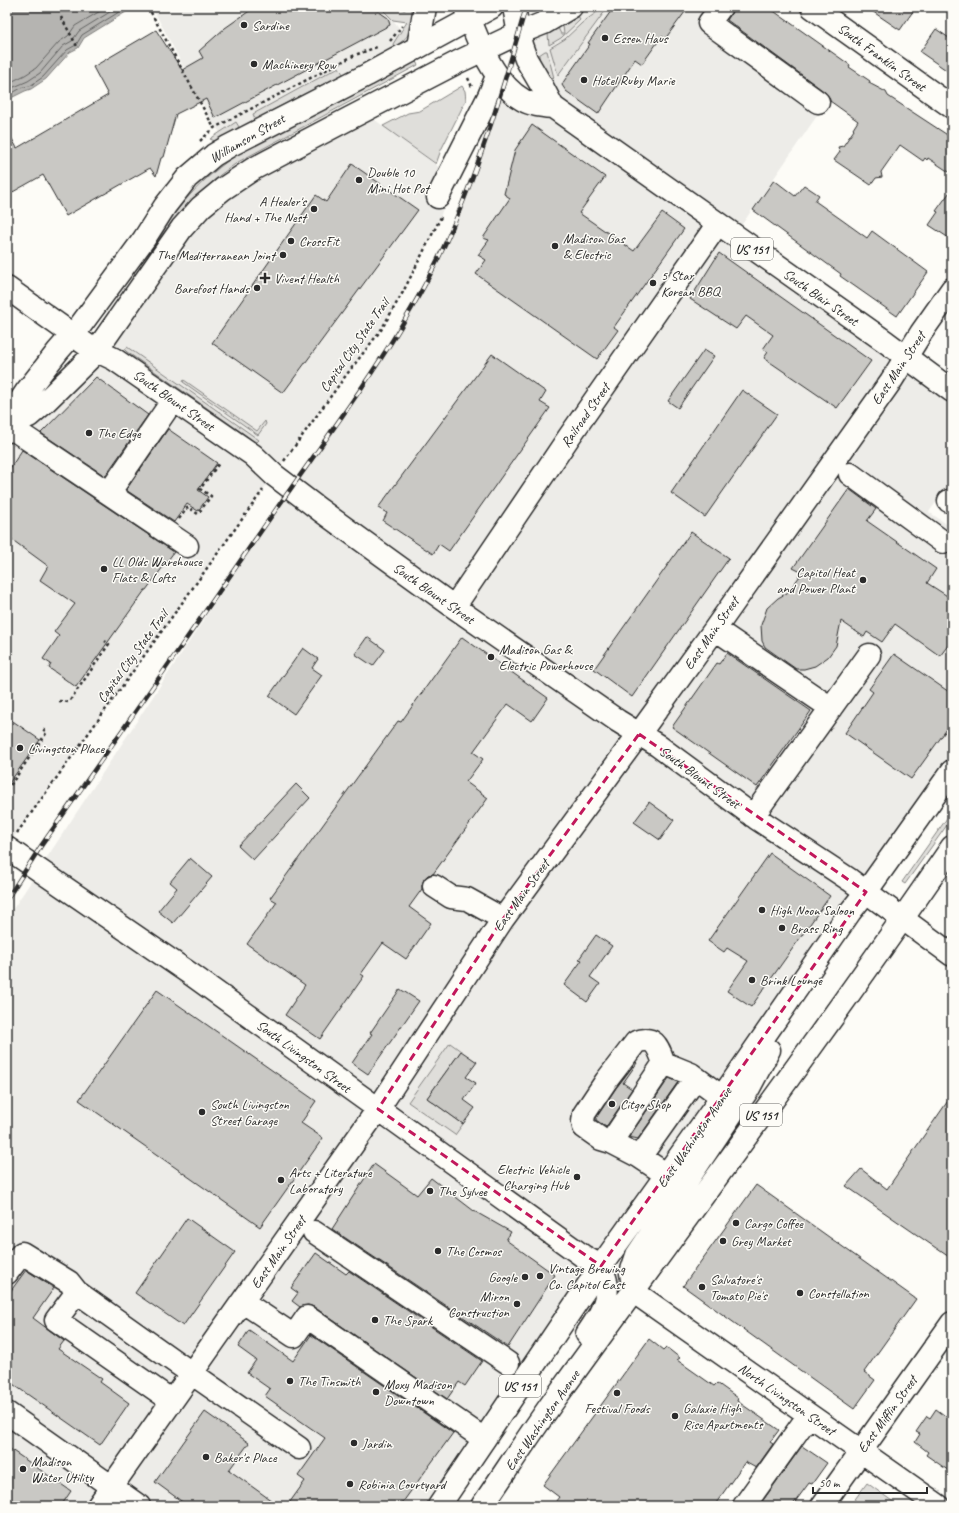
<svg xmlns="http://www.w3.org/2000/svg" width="959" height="1513" font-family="Caveat,sans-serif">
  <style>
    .built { fill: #edece8 }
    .green { fill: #dfdeda; stroke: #858482 }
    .water { fill: #b5b4b1; stroke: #7e7d7b }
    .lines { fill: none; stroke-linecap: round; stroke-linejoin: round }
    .shore { stroke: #626261; stroke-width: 1 }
    .building { fill: #c9c8c4; stroke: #2b2b2b }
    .minor-casing { stroke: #2b2b2b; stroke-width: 25 }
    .major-casing { stroke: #2b2b2b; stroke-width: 25 }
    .path { stroke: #2b2b2b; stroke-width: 2.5; stroke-dasharray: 3 3; stroke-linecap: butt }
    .minor { stroke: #fdfcf7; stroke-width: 22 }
    .major { stroke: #fdfcf7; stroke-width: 22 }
    .rail-casing { stroke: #2b2b2b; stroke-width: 4.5 }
    .rail { stroke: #fdfcf7; stroke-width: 3; stroke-dasharray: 9; stroke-linecap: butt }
    .marked { fill: none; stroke: #c2185b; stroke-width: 3; stroke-dasharray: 8 5; stroke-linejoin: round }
    .poi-dot { fill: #2b2b2b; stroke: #fdfcf7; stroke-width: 1.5 }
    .labels { text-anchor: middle; stroke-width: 3; stroke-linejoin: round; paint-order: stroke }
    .shield { fill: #fdfcf7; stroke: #6a6a68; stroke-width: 1 }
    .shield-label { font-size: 13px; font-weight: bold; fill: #2b2b2b }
    .poi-label { font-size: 14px; fill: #2b2b2b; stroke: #fdfcf7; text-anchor: start }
    .street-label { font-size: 14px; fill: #2b2b2b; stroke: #fdfcf7 }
  </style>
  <rect width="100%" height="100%" fill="#fdfcf7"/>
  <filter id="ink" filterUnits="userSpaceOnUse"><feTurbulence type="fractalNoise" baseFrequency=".025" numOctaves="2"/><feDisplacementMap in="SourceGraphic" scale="8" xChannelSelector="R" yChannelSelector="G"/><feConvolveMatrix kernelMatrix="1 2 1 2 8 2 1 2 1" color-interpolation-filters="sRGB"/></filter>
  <g filter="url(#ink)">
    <path class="built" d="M152 7H380L384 12 389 15 415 48 229 146 212 121Z
      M571 7H717L705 25 821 110 734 236 952 391V480L929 512 952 528V771L439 1506H7V918L280 504 364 385 388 347 428 278 452 227 484 146 503 82 552 107 519 33Z
      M363 111 443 170 445 202 439 221 403 292 381 330 315 417 7 847V432L29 416 182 228Z"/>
    <path class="green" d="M380 7H418C412 27 413 35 394 47L393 44 407 22 393 20Z
      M604 7H608L558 75 550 48 565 39 582 23Z
      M578 17 580 20 561 38 549 45 548 34 558 28 561 34H564L563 26Z
      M545 51H547L554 78 553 79C546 72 539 64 539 55Z
      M415 60 418 65 238 162 220 175 193 200 161 243 158 242C176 203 210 172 246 148Z
      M339 67 343 74 255 119 253 114Z
      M462 86 465 91 466 100 441 150 436 164 383 126 408 113 420 111Z
      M236 122 239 127 217 142 210 139Z
      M127 347 259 440 256 443 244 434 127 352 125 350Z
      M184 380 257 431 265 421 266 424 258 435 183 382Z
      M952 811V818L905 884 902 882Z
      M450 1043 461 1051 427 1098 463 1124 455 1135 408 1102Z
      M867 1483 899 1506H850Z"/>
    <path class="water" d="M7 7H134L84 38 78 48 70 52 46 79 31 89 25 91 7 100Z"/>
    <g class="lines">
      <path class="shore" d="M7 84 25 75 36 68 59 42 68 36 75 26 107 7
        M7 90 28 81 40 73 63 46 72 41 79 31 118 7
        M7 96 23 87 30 86 43 77 67 50 76 45 82 35 127 7"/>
    </g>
    <path class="building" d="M255 7H372L388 18 390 25 215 118 206 99 176 114 164 157 161 158 156 176 150 168 66 216 43 175 11 193 7 186V130L17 148 108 95 93 67 156 30 182 70 203 58 199 51 225 28Z
      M614 7H678L685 12 665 39 662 36 642 64 635 59 598 114 566 91 562 85 564 81 590 44 588 43Z
      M733 7H768L850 65 849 67 870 81 869 83 886 92 888 96 952 138V174L928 158 927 160 925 158 923 161 900 145 881 172 882 177 876 178 871 185 834 160 840 152 838 147 843 146 854 130 853 129 858 121 830 101 829 97 825 92 727 20 731 14Z
      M866 7H916L900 30Z
      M936 29 952 40V74L920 52Z
      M532 125 605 177 579 213 634 251 662 213 684 229 614 327 618 330 597 359 476 274 486 260 478 255 489 240 483 238 510 198 504 194 515 150Z
      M352 164 418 210 283 393 212 343 316 195 326 202Z
      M774 180 795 196 804 185 819 195 815 201 842 220 867 238 872 231 928 272 897 316 840 276 841 274 753 210Z
      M952 189V240L929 225 938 212 936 211Z
      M719 253 871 361 837 408 764 358 768 352 763 349 773 335 746 316 736 329 690 299Z
      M704 350 714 356 678 408 668 401Z
      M492 354 546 392 540 402 550 408 449 551 439 544 433 554 383 521 387 513 378 508Z
      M96 377 148 415 105 476 41 433Z
      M742 390 777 414 705 517 671 493Z
      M168 429 217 463 198 490 208 497 198 511 187 504 174 522 126 490Z
      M22 450 174 552 146 590H145L76 687 49 668 51 664 43 659 59 636 54 632 75 604 40 580 48 566 7 536V473Z
      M849 489 876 509 867 521 936 569 927 583 952 599V640L940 656 895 624 882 642 867 632 864 637 841 621 836 646 828 657 815 666 804 669H796L765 647 762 641 761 625 767 608 778 598 787 593 800 576H798L801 572 793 568Z
      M691 532 729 558 632 697 594 669Z
      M367 637 385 650 373 666 355 654Z
      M462 637 548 698 532 721 508 704 473 752 483 759 466 782 488 798 433 874 428 875 424 879 422 885V889L409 907 431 923 406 959 383 943 361 974 364 976 320 1039 285 1015 305 985 247 944 277 902 270 898 398 721 401 722Z
      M303 648 318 659 312 668 322 675 294 714 269 696Z
      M727 653 811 711 757 787 672 727 717 663 719 664Z
      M894 654 952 694V722L911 779 845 733 873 692 869 689Z
      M7 717 40 740 7 786Z
      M296 784 310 798 253 860 238 846Z
      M649 802 674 820 660 840 634 822Z
      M770 853 830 896 751 1007 727 991 748 961 727 948 724 952 708 941Z
      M190 858 212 877 173 923 158 911 177 888 170 882Z
      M596 935 612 946 590 977 600 984 587 1002 564 985 582 960 579 959Z
      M400 989 419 1001 368 1074 352 1063 372 1034 370 1033Z
      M157 990 316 1101 301 1123 323 1138 260 1227 79 1100Z
      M461 1051 477 1062 466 1077 476 1083 464 1100 475 1108 463 1124 427 1098Z
      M636 1062 637 1063 623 1083 632 1089 606 1127 596 1120V1118L616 1088Z
      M669 1078 678 1082 638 1139 629 1137Z
      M952 1095V1259L846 1186 861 1169 887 1189Z
      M374 1164 417 1195 431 1178 474 1211 511 1232 506 1240 555 1275 508 1347 332 1229Z
      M756 1185 916 1299 864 1372 875 1380 854 1409 683 1286Z
      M187 1218 235 1252 183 1326 135 1293Z
      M316 1253 346 1274 349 1271 482 1361 465 1386 459 1382 447 1399 314 1307 308 1305 300 1307 292 1301 298 1293 291 1288Z
      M26 1270 54 1288 33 1318 64 1341 58 1349 102 1379 100 1382 129 1403 100 1445 7 1380V1296Z
      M249 1330 293 1361 311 1335 453 1433 400 1506H287L305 1481 298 1476 325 1438 265 1396 270 1389 247 1373 256 1360 238 1347Z
      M649 1339 663 1350 666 1347 680 1358 677 1360 714 1386 717 1383 738 1398 737 1401 779 1430 770 1442 773 1444 756 1468 745 1462 714 1506H552L559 1497 543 1485Z
      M936 1409 952 1421V1473L926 1455 928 1452 915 1442 920 1434 916 1432 927 1416 930 1418Z
      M205 1412 249 1443 229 1470 279 1506H188L155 1482Z
      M802 1446 827 1463 812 1484 809 1483 792 1506H759Z
      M7 1447 71 1491 61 1506H7Z"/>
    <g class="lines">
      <g class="minor-casing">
        <path id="minor" d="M721 7 709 23 818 102
          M812 7 952 107
          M438 197 489 96 497 76
          M7 288 91 348 114 359 253 455 274 475 320 510 454 607 618 721 657 745 756 818 850 880 952 955
          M13 423 29 416 43 404 94 354 182 228 201 207 223 189 253 169 350 118 458 62 519 33 544 23 571 7
          M10 427 187 546
          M8 431 13 423 16 407 26 392 58 351 80 326 144 239 165 206 187 178 214 155 229 146 367 75 492 7
          M850 474 943 542
          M109 493 173 400
          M949 501 952 502
          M454 607 569 437 717 225
          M715 629 831 708
          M753 816 869 655
          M7 848 192 975 583 1256 601 1266
          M434 886 451 897 467 899 503 919
          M611 1142 601 1139 584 1127 583 1122 584 1114 606 1081 636 1042C655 1035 658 1047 664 1063
          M640 1157 696 1078
          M667 1175 640 1157 611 1142 664 1063 691 1074 722 1097
          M314 1232 508 1363
          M7 1273 22 1253 69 1282 77 1292
          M634 1292 939 1506
          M243 1302 294 1336 307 1317 484 1439
          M172 1401 56 1320 77 1292 174 1361 299 1448
          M7 1413 139 1506
          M98 1506 378 1109 503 919 639 734 715 629 891 381 921 333 952 289
          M744 1506 809 1415
          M822 1506 952 1323"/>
      </g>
      <g class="major-casing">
        <path id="major" d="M465 7C477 38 492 82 523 100 531 105 543 106 553 107L886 342 952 391
          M514 7 521 45 526 59 543 88 553 107
          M418 47 425 7
          M634 1292 631 1273 637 1255 749 1088 769 1050
          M587 1334C598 1318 610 1301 606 1281 605 1276 602 1271 601 1266
          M439 1506 601 1266 722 1097 850 912 866 892 952 771
          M482 1506C508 1468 533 1429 560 1392 691 1211 826 1031 952 847"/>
      </g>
      <path class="path" d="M148 7 214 128
        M404 7V13
        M61 17 78 48
        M390 41 402 26
        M468 78 472 87
        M200 141 214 128 355 55 377 47
        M284 461 344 378 381 330 403 292 442 215
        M179 519 188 507 198 514 211 496 200 489 220 462
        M59 701 69 702 109 644 105 641
        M7 790 47 732 42 729
        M17 833 263 490"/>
      <use href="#minor" class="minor"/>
      <use href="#major" class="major"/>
      <g class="rail-casing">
        <path id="rail" d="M7 899 41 846C120 734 199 621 277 508 334 427 395 347 439 257 477 177 502 92 526 7"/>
      </g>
      <use href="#rail" class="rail"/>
    </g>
  </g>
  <path class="marked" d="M639 734 866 892 601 1266 378 1109 503 919Z"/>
  <g class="poi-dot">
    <circle cx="244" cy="25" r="4"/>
    <circle cx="605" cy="38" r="4"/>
    <circle cx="254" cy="64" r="4"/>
    <circle cx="584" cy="80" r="4"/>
    <circle cx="359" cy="180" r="4"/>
    <circle cx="314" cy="209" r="4"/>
    <circle cx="291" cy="241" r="4"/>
    <circle cx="555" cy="246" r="4"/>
    <circle cx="283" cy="255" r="4"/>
    <path d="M263 272h4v4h4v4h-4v4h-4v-4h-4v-4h4z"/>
    <circle cx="653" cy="283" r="4"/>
    <circle cx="257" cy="288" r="4"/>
    <circle cx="89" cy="433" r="4"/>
    <circle cx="104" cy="569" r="4"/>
    <circle cx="863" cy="580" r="4"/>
    <circle cx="491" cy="657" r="4"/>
    <circle cx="20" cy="748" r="4"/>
    <circle cx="762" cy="910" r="4"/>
    <circle cx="782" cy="928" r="4"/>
    <circle cx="752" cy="980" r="4"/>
    <circle cx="612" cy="1104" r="4"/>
    <circle cx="202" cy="1112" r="4"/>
    <circle cx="577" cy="1177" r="4"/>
    <circle cx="281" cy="1180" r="4"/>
    <circle cx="430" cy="1191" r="4"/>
    <circle cx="736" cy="1223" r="4"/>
    <circle cx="723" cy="1241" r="4"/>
    <circle cx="438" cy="1251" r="4"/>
    <circle cx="540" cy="1276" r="4"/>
    <circle cx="525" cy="1277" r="4"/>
    <circle cx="702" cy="1287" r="4"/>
    <circle cx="800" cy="1293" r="4"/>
    <circle cx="517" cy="1304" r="4"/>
    <circle cx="375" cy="1320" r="4"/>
    <circle cx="290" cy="1381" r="4"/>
    <circle cx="376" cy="1392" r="4"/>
    <circle cx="617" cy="1393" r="4"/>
    <circle cx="675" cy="1416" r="4"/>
    <circle cx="354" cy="1443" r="4"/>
    <circle cx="206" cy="1457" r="4"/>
    <circle cx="23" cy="1469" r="4"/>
    <circle cx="350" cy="1484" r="4"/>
  </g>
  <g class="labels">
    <g class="shield">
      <rect x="731" y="238" width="42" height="22" rx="3"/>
      <rect x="740" y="1104" width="42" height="22" rx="3"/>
      <rect x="499" y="1375" width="42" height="22" rx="3"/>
    </g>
    <g class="shield-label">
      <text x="752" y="254">US 151</text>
      <text x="761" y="1120">US 151</text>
      <text x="520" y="1391">US 151</text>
    </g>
    <g class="poi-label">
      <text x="252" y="30">Sardine</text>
      <text x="613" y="43">Essen Haus</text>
      <text x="262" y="69">Machinery Row</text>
      <text x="592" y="85">Hotel Ruby Marie</text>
      <text x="367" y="177">Double 10<tspan x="367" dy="16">Mini Hot Pot</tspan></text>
      <text x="306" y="206" text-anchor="end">A Healer's<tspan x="306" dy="16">Hand + The Nest</tspan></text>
      <text x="563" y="243">Madison Gas<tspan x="563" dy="16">&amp; Electric</tspan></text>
      <text x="299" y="246">CrossFit</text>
      <text x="275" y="260" text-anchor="end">The Mediterranean Joint</text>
      <text x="661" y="280">5 Star<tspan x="661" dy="16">Korean BBQ</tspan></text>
      <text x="274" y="283">Vivent Health</text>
      <text x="249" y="293" text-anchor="end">Barefoot Hands</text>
      <text x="97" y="438">The Edge</text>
      <text x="112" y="566">LL Olds Warehouse<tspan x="112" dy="16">Flats &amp; Lofts</tspan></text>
      <text x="855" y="577" text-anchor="end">Capitol Heat<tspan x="855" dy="16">and Power Plant</tspan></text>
      <text x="499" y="654">Madison Gas &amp;<tspan x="499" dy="16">Electric Powerhouse</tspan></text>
      <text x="28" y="753">Livingston Place</text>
      <text x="770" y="915">High Noon Saloon</text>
      <text x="790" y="933">Brass Ring</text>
      <text x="760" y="985">Brink Lounge</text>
      <text x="210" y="1109">South Livingston<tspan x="210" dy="16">Street Garage</tspan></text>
      <text x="620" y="1109">Citgo Shop</text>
      <text x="569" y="1174" text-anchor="end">Electric Vehicle<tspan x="569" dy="16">Charging Hub</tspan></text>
      <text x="289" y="1177">Arts + Literature<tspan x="289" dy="16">Laboratory</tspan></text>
      <text x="438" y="1196">The Sylvee</text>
      <text x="744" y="1228">Cargo Coffee</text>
      <text x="731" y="1246">Grey Market</text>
      <text x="446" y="1256">The Cosmos</text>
      <text x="548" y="1273">Vintage Brewing<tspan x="548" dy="16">Co. Capitol East</tspan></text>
      <text x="517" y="1282" text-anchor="end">Google</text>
      <text x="710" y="1284">Salvatore's<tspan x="710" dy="16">Tomato Pie's</tspan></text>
      <text x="808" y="1298">Constellation</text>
      <text x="509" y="1301" text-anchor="end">Miron<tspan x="509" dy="16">Construction</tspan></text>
      <text x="383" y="1325">The Spark</text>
      <text x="298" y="1386">The Tinsmith</text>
      <text x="384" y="1389">Moxy Madison<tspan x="384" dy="16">Downtown</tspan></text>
      <text x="617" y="1413" text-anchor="middle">Festival Foods</text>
      <text x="683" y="1413">Galaxie High<tspan x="683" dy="16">Rise Apartments</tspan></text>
      <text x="362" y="1448">Jardin</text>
      <text x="214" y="1462">Baker's Place</text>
      <text x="31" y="1466">Madison<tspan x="31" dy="16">Water Utility</tspan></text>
      <text x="358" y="1489">Robinia Courtyard</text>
    </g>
    <g class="street-label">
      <text transform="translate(882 57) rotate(36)" y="5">South Franklin Street</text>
      <text transform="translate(247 138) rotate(-30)" y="5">Williamson Street</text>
      <text transform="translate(821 297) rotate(35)" y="5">South Blair Street</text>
      <text transform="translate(354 345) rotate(-55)" y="5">Capital City State Trail</text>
      <text transform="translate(898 368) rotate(-56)" y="5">East Main Street</text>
      <text transform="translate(174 400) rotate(35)" y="5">South Blount Street</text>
      <text transform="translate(585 415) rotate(-55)" y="5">Railroad Street</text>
      <text transform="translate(434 593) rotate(35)" y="5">South Blount Street</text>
      <text transform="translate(711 633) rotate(-55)" y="5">East Main Street</text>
      <text transform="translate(132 656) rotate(-54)" y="5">Capital City State Trail</text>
      <text transform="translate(700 777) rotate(36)" y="5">South Blount Street</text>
      <text transform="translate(521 895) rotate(-54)" y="5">East Main Street</text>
      <text transform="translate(304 1056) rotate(36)" y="5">South Livingston Street</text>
      <text transform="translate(694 1137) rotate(-55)" y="5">East Washington Avenue</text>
      <text transform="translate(278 1252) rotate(-55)" y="5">East Main Street</text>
      <text transform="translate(787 1399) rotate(35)" y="5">North Livingston Street</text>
      <text transform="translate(887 1414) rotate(-54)" y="5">East Mifflin Street</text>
      <text transform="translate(542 1420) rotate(-55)" y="5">East Washington Avenue</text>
    </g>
  </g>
  <rect width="959" height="1513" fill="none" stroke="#fdfcf7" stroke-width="24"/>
  <rect x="12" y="12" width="935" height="1489" fill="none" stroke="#2b2b2b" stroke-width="1.5" filter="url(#ink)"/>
  <path d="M813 1487v6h114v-6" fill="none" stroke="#2b2b2b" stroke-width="2"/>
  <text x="819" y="1487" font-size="12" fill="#2b2b2b" stroke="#fdfcf7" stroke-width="3" paint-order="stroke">50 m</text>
</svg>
